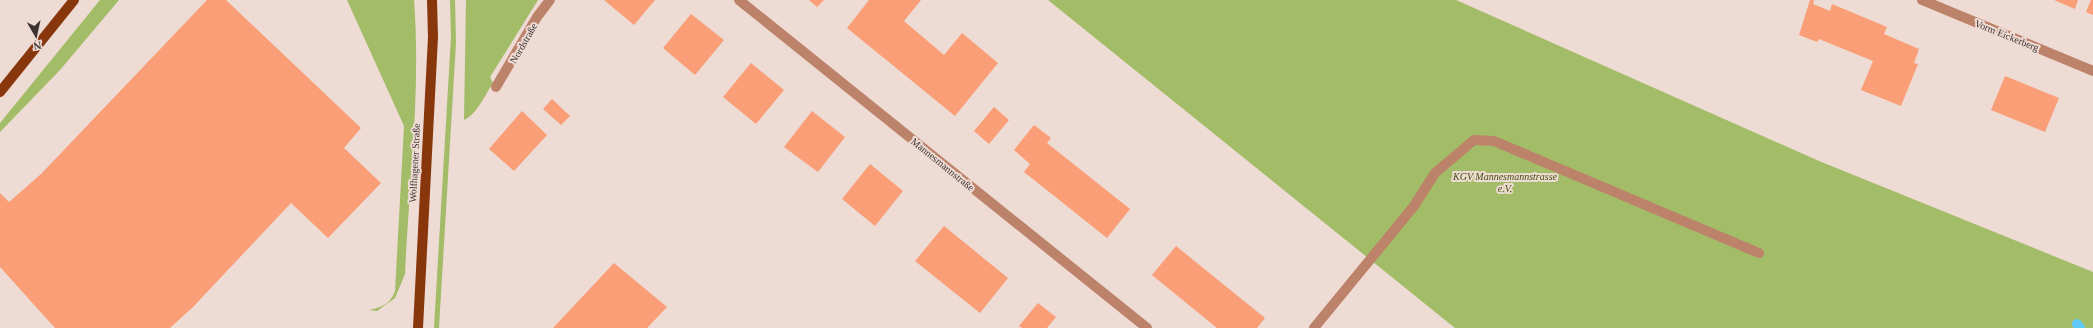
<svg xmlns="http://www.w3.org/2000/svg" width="2093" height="328" font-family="Georgia,serif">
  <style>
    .green { fill: #a3bc67 }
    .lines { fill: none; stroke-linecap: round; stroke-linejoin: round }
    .stream { stroke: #61cafd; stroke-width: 10 }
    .building { fill: #f99e77 }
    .minor { stroke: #bd826a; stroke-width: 10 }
    .major { stroke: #88360c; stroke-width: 10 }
    .labels { text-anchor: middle; stroke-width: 4; stroke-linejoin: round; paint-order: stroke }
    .street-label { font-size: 10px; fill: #3b3431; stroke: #eedbd4 }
    .park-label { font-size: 10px; font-style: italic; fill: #3e4d08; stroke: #eedbd4 }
  </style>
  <rect width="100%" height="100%" fill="#eedbd4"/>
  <path class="green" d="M100 0H119L60 70 0 132V123Z
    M347 0H414C421 91 409 183 405 274L395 298 377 311 369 310C383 307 390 304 395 291L404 126Z
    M450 0H455L456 43 439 328H434L451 36Z
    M466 0H538L490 77 493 83C485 95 477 114 464 120Z
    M1048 0H1456L1819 161 2093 272V328H1455Z"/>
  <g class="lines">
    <path class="stream" d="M2077 324 2080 328"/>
  </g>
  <path class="building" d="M207 0H226L361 128 344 148 381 183 328 238 291 203 193 307 170 328H55L0 267V193L9 202 41 174Z
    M604 0H655L634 25Z
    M809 0H824L817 7Z
    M869 0H921L904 21 944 55 962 33 998 63 955 116 847 28Z
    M1810 0H1814L1813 4 1830 11 1832 4 1887 27 1884 34 1919 49 1914 63 1918 64 1901 106 1861 90 1873 61 1819 39 1817 42 1799 35Z
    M2054 0H2078L2075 9Z
    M2091 0H2093V15L2086 12Z
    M691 14 724 40 695 75 663 48Z
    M751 63 784 90 756 124 723 97Z
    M2005 76 2059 98 2045 132 1991 110Z
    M552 99 570 116 561 125 543 109Z
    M994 107 1009 120 989 144 974 131Z
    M522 111 547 135 514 171 489 149Z
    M812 111 845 137 818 172 784 147Z
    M1034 125 1051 138 1047 143 1130 209 1107 238 1024 172 1030 164 1014 150Z
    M870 164 903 191 875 226 842 199Z
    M944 226 1008 278 980 313 915 261Z
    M1176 246 1265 318 1257 328H1217L1152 275Z
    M614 263 667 307 647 328H553Z
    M1038 303 1056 317 1047 328H1022L1019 326Z"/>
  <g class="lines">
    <path class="minor" d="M739 0 1147 328
      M1922 0 2093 71
      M496 87 537 17 550 0
      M1314 328 1414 206 1435 173 1474 140 1494 141 1759 253"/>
    <path class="major" d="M0 92 74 0
      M418 328 433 37 432 0"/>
  </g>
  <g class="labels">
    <g class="street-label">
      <text transform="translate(2007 35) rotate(22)" y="4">Vorm Eickerberg</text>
      <text transform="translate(523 43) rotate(-60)" y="4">Nordstraße</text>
      <text transform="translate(414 163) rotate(-87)" y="4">Wolfhagener Straße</text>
      <text transform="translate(943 164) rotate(39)" y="4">Mannesmannstraße</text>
    </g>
    <g class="park-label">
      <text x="1505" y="180">KGV Mannesmannstrasse<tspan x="1505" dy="12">e.V.</tspan></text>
    </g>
  </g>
  <g transform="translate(36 36) rotate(171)" stroke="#eedbd4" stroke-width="3" paint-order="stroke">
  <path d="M0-3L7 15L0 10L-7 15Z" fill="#3b3431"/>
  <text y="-6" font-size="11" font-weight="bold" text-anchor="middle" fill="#3b3431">N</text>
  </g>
</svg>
